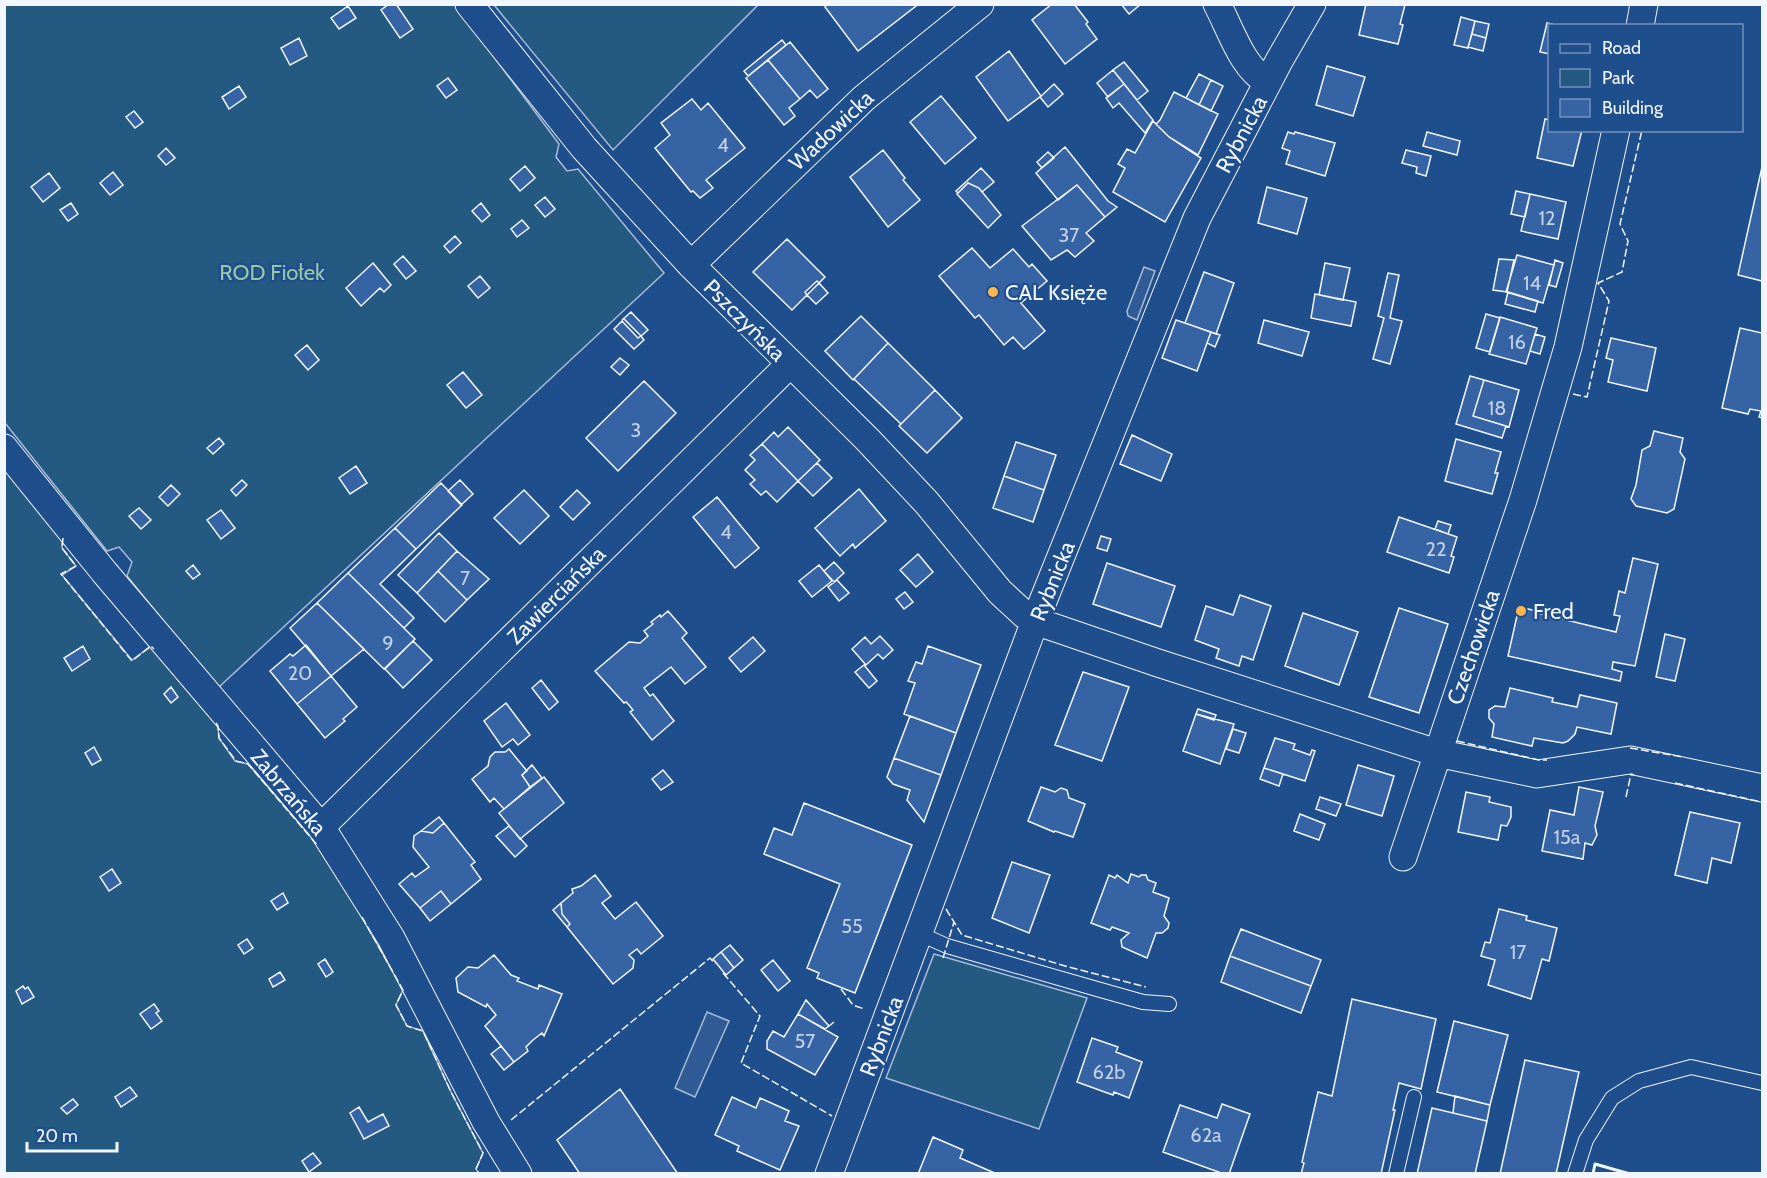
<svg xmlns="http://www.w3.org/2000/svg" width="1767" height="1178" font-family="Cabin,sans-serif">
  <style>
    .green { fill: #245a82; stroke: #a8bbd7; stroke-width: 1.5 }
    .parking { fill: #305b95; stroke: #a8bbd7; stroke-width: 1.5 }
    .building { fill: #3563a3; stroke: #f2f6ff; stroke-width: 1.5 }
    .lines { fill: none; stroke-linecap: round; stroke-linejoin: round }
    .service-casing { stroke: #f2f6ff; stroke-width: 16 }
    .minor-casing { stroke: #f2f6ff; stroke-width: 29 }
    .service { stroke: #1f4e8c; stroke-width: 14 }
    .minor { stroke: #1f4e8c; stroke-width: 27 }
    .fence { stroke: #f2f6ff; stroke-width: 1.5; stroke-dasharray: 8 3; stroke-linecap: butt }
    .wall { stroke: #f2f6ff; stroke-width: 3 }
    .poi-dot { fill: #ffb74d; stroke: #1f4e8c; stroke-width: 2 }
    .labels { text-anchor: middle; stroke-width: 4.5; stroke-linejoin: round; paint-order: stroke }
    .number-label { font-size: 20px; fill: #c3d1e8 }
    .street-label { font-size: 22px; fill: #f2f6ff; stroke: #1f4e8c }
    .park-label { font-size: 22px; fill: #97c8a6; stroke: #1f4e8c }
    .poi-label { font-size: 22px; fill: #f2f6ff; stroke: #1f4e8c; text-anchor: start }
  </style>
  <rect width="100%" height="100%" fill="#1f4e8c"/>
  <path class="green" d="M4 5H455L559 144 556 157 567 171 578 169 664 273 218 688 127 576 132 562 119 547 107 551 5 423Z
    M494 5H758L613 150Z
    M4 466 63 537 62 548 76 566 62 575 132 660 151 646 218 726 219 738 235 761 248 764 318 845 337 873 403 990 396 1005 407 1026 423 1031 451 1092 483 1153 476 1169 479 1173H5Z
    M934 954 1087 998 1039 1129 886 1078Z"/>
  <path class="parking" d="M1144 267 1155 271 1137 320 1128 316 1127 311Z
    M707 1012 729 1021 695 1097 675 1088Z"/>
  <path class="building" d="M389 4H396L413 29 400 38 381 10Z
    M827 4H915L916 6 858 51 825 7Z
    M1052 4H1074L1088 22 1086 24 1097 39 1065 64 1032 20Z
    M1121 4H1141L1129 14Z
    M1366 4 1405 5 1400 24 1403 25 1398 44 1359 35Z
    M348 6 356 18 339 29 331 18Z
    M1461 17 1475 21 1468 48 1454 45Z
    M1475 21 1489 24 1486 38 1472 34Z
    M1547 23 1559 26H1550V54L1540 52Z
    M1472 34 1486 38 1483 51 1468 47Z
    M299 38 307 56 290 65 281 48Z
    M782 40 786 45 748 76 744 71Z
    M790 42 828 89 817 98 810 90 800 99 768 60Z
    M1009 51 1041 96 1008 121 976 77Z
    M768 60 800 99 789 108 795 116 784 125 746 78Z
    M1124 62 1148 91 1137 100 1113 70Z
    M1327 66 1365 77 1353 116 1316 105Z
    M1113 70 1124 84 1108 97 1097 83Z
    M1199 74 1211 80 1199 105 1186 98Z
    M448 78 457 90 446 98 437 86Z
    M1211 80 1223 86 1211 111 1199 105Z
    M1054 84 1063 94 1048 107 1040 97Z
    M1124 84 1153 120 1145 133 1119 103 1113 108 1106 98Z
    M239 86 246 97 229 109 222 97Z
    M1174 92 1218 114 1198 155 1169 137 1156 124 1160 120Z
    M941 96 976 138 945 164 910 122Z
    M692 99 701 110 708 103 745 148 706 180 713 188 700 198 693 191 691 192 655 148 670 135 661 123Z
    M134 111 143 122 135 128 126 117Z
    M1545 119 1550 120V130H1582L1573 166 1537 158Z
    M1153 121 1169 137 1201 158 1165 222 1113 192 1125 168 1118 164 1127 149 1135 153Z
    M1288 132 1294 134 1295 132 1335 143 1325 176 1286 164 1290 151 1282 148Z
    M1427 132 1460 141 1457 155 1423 146Z
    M1065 147 1108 201 1117 207 1105 217 1077 185 1058 200 1036 173Z
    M166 148 175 158 166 165 158 156Z
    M883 150 905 178 903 180 920 200 888 227 850 177Z
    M1406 150 1431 156 1426 176 1416 173 1417 167 1402 163Z
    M1048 152 1054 158 1042 168 1037 162Z
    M525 166 535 178 520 191 510 179Z
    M1762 167V281L1738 275Z
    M981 168 994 182 982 192 979 188 968 183 958 193 956 191Z
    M113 172 123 185 110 195 100 183Z
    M49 173 60 188 43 202 31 187Z
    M968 183 979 188 1001 215 988 228 957 194Z
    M1077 185 1105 217 1086 233 1094 241 1075 257 1067 250 1051 260 1022 226Z
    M1267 187 1307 198 1297 234 1258 223Z
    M1516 191 1530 194 1525 217 1511 214Z
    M1530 194 1566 202 1558 239 1521 231Z
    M545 197 555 209 545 217 535 205Z
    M71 203 78 214 68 221 60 210Z
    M481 203 490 215 482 222 472 211Z
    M522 220 529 228 517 237 511 229Z
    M455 236 461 243 450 253 444 246Z
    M787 239 825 277 819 283 817 281 805 292 807 295 792 310 753 272Z
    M972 248 990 268 1013 249 1029 267 1032 264 1047 281 1021 303 1045 331 1024 349 1013 337 1004 345 979 315 975 318 939 276Z
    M1517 255 1554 265 1543 303 1506 292Z
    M403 256 416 271 406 279 394 264Z
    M1499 259 1514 260 1507 292 1493 290Z
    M1555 260 1563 263 1556 287 1549 285Z
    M373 263 391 285 384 292 380 288 361 306 346 288Z
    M1325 263 1350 268 1343 300 1319 295Z
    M1204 272 1234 283 1216 334 1185 323Z
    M1388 273 1399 275 1390 318 1402 321 1390 364 1373 359 1384 318 1378 316Z
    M480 276 490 288 478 298 468 286Z
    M819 283 828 293 816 304 807 295Z
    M1508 292 1538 301 1535 312 1505 304Z
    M1315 294 1356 302 1351 326 1311 318Z
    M631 312 648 330 641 336 624 319 622 320Z
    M1486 314 1500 318 1490 352 1476 348Z
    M861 316 888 343 853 380 825 351Z
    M1500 317 1537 328 1526 364 1489 354Z
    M1176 320 1211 332 1197 371 1162 358Z
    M1264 320 1309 332 1302 356 1258 343Z
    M622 321 638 338 641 336 644 340 634 349 614 329Z
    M1740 328 1762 333V418L1759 417 1761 411 1750 409 1748 414 1722 408Z
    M1211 332 1220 335 1215 347 1207 343Z
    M1535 334 1545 337 1540 354 1530 351Z
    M1611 338 1656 348 1647 391 1608 382 1613 360 1606 358Z
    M888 343 935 390 901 424 854 379Z
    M307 345 319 360 308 370 295 355Z
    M620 358 629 365 620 375 611 367Z
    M463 372 482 395 466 408 447 385Z
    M1470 376 1484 380 1473 416 1506 426 1502 438 1456 424Z
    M1484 380 1519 390 1509 427 1473 416Z
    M644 381 676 413 618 471 586 438Z
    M935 390 962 418 927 453 899 426Z
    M788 427 820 460 798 481 762 444 774 432 778 437Z
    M1654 431 1683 438 1680 452 1685 459 1674 509 1667 513 1636 506 1631 499 1636 485 1642 450 1650 446Z
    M1132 435 1172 454 1161 481 1120 464Z
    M219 438 224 444 213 454 207 448Z
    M1456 439 1501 452 1495 473H1498L1492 494 1445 481Z
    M1016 442 1056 455 1044 490 1004 476Z
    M762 444 798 481 777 502 766 491 761 495 750 484 755 480 745 470 755 460 750 455Z
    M817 463 832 478 813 496 798 481Z
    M356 466 367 483 350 494 339 478Z
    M1004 476 1044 490 1033 522 993 508Z
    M242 480 247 485 236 496 231 490Z
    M460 480 473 494 461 505 448 491Z
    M441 483 462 505 416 549 395 528Z
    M171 485 180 494 168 506 159 497Z
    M859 489 886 521 855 548 853 544 840 556 815 528Z
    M524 490 549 516 520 544 494 518Z
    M577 490 590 503 573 520 560 507Z
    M717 497 759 548 735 568 693 517Z
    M139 508 151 520 141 529 129 516Z
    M221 510 235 528 221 539 207 520Z
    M1399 517 1457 537 1451 556 1454 557 1449 573 1387 552Z
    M1438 521 1451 525 1448 534 1435 529Z
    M395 528 416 549 380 584 414 618 404 628 348 573Z
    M439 533 457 551 417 593 398 575Z
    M1101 536 1111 539 1107 551 1097 548Z
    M457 551 489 579 467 600 438 571Z
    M918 554 933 572 916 587 900 570Z
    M1633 558 1658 564 1635 666 1613 662 1612 669 1622 672 1620 681 1508 656 1519 607 1537 611V613L1616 632 1620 616 1614 615 1619 591 1625 593Z
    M834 562 844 573 834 582 824 571Z
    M1107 563 1175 586 1161 627 1093 604Z
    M193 565 200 574 193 579 186 571Z
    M819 565 832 581 812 597 799 581Z
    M438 571 467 600 445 622 417 593Z
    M348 573 415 639 384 669 317 603Z
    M837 580 849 593 839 601 828 587Z
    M905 592 913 602 904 609 896 599Z
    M1240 595 1271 606 1253 660 1242 656 1239 666 1216 658 1219 649 1195 640 1206 606 1233 615Z
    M317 603 364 649 331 676 290 628Z
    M1399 608 1448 624 1419 713 1369 697Z
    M668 611 687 633 682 638 706 667 685 684 671 667 644 688 650 696 653 694 674 721 652 740 630 712 633 710 629 705 626 702 624 703 595 671 629 642 640 643 648 636 644 631 653 624 651 622 660 615 661 617Z
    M1303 613 1358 632 1339 685 1285 666Z
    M1665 634 1685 639 1675 681 1656 677Z
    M880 636 893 650 883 659 878 654 866 665 852 649 865 637 871 644Z
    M753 637 765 651 741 672 729 658Z
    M413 641 432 660 403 688 385 669Z
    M306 645 331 676 297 704 270 671 290 654 293 656Z
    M83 646 90 659 72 671 64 658Z
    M928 646 981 665 956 733 904 714 915 683 908 681 916 662 922 664Z
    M864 665 877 681 869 688 855 672Z
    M1083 672 1129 687 1102 761 1055 745Z
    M331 676 357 707 343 719 345 721 325 738 297 704Z
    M541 680 558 702 549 710 532 688Z
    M171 687 178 697 171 703 164 694Z
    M1510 688 1553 698 1552 702 1577 707 1580 695 1617 703 1611 734 1577 727 1575 734 1568 741 1563 743 1534 738 1532 746 1492 737 1494 724 1489 718V710L1495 706 1505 707Z
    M506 703 530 735 518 745 513 739 502 747 484 721Z
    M1198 709 1216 715 1214 720 1196 714Z
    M1196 714 1234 724 1220 764 1183 751Z
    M910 716 956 733 941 775 894 758Z
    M1233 729 1246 733 1239 753 1226 749Z
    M1275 738 1295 744 1293 749 1310 755 1312 750 1315 751 1305 781 1264 768Z
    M94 747 101 760 92 765 85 753Z
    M509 749 527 771 522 775 530 787 504 809 494 798 490 802 472 779 488 766 490 757 495 752H505Z
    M894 758 941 775 924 822 907 800 910 790 893 784 887 777Z
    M532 765 542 778 530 787 522 775Z
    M1358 765 1394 776 1382 816 1346 805Z
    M1264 768 1283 774 1279 786 1260 779Z
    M663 770 673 782 661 790 652 779Z
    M544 777 564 803 520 839 499 813Z
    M1041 787 1055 792 1061 788 1067 790 1069 798 1085 804 1073 837 1055 831 1054 832 1028 821Z
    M1579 787 1603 792 1595 826 1597 835 1592 845 1585 843 1583 859 1542 851 1550 810 1574 815Z
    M1466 792 1490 797 1489 802 1511 807V817L1507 826 1501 825 1498 840 1458 832Z
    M1320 797 1341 804 1336 816 1316 809Z
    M804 803 912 845 855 993 817 978 819 973 807 968 840 884 764 854 774 828 792 835Z
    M1690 812 1740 823 1731 863 1712 858 1707 883 1675 875Z
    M1300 814 1325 824 1319 840 1294 831Z
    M439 817 444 823 433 833 421 831Z
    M444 823 475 862 471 865 481 879 451 904 441 891 420 908 399 884 412 873 415 877 429 867 413 847 414 836 421 831 433 833Z
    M509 826 527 846 515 857 496 836Z
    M1012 862 1050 875 1029 933 992 918Z
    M112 869 121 883 109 891 100 877Z
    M1131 874 1139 877 1141 875H1146L1148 880 1156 883 1153 892 1169 898 1164 916 1169 923 1168 928 1162 933H1156L1147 958 1122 947 1121 940 1129 933 1112 927 1110 930 1091 923 1109 875 1115 878 1117 875 1128 883Z
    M595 875 611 896 602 903 615 919 636 902 663 936 641 954 637 949 629 955 634 960 633 968 613 984 567 927 570 924 562 914 561 903 573 893 572 889 581 886Z
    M441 891 451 904 430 921 420 908Z
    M283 893 288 903 277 910 271 901Z
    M561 903 562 914 570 924 567 927 553 910Z
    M1499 909 1527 916 1526 920 1557 928 1549 961 1542 959 1531 999 1488 985 1495 960 1481 956 1485 942 1490 943Z
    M1241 929 1321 960 1311 986 1230 956Z
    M247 939 253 948 244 954 238 945Z
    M730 945 743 960 734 968 721 952Z
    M721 952 734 968 726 975 713 959Z
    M494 955 511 975 519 978 517 981 538 989 539 985 562 994 544 1036 542 1033 533 1040 526 1047 528 1051 514 1062 485 1026 496 1015 487 1004 486 1007 458 992 456 978 468 967 478 968Z
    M1230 956 1311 986 1301 1013 1221 982Z
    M325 959 333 972 326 977 318 964Z
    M773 960 790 981 778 991 761 970Z
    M280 972 285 980 273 987 269 979Z
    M23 986 25 989 28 987 34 997 22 1004 16 991Z
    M1352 999 1436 1019 1421 1089 1399 1083 1393 1110H1395L1381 1174H1301L1304 1163 1302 1162 1318 1092 1332 1096Z
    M806 1000 829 1026 825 1029 798 1014Z
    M154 1004 159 1011 156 1013 162 1021 151 1029 140 1014Z
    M798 1014 838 1037 815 1075 767 1049V1041L773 1031 784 1037Z
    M1454 1021 1508 1035 1490 1105 1437 1092Z
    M1092 1038 1118 1047 1116 1052 1142 1062 1129 1098 1114 1092 1113 1095 1077 1082Z
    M501 1046 514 1062 504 1070 491 1054Z
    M1525 1060 1579 1072 1556 1174H1500Z
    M130 1087 137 1096 121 1107 115 1097Z
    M620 1089 678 1174H580L557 1140Z
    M1455 1096 1490 1105 1487 1121 1453 1113Z
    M732 1097 756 1108 760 1098 789 1111 785 1121 799 1126 780 1170 737 1151 739 1146 715 1135Z
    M73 1099 78 1105 67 1114 61 1108Z
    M1222 1104 1250 1114 1229 1174H1224L1163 1152 1180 1105 1217 1118Z
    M359 1107 368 1122 383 1114 389 1126 364 1139 350 1113Z
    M1432 1108 1487 1121 1475 1174H1417Z
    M933 1137 963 1150 960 1158 997 1174H918Z
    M313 1153 321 1163 309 1172 302 1161Z"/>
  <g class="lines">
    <g class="service-casing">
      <path id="service" d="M920 934 947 946 1097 989 1143 1002 1169 1004
        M1396 1174 1414 1097
        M1575 1174 1586 1140 1612 1098 1639 1081 1691 1067 1762 1083"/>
    </g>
    <g class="minor-casing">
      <path id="minor" d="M469 4 584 148 691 265 867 439 927 503 1000 592 1025 615 1035 621 1158 663 1437 753 1537 774 1630 760 1762 788
        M1217 4C1231 30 1242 68 1268 82
        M1640 26 1644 4
        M691 265 864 98 980 4
        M4 448 105 573 321 827 391 938 486 1122 518 1174
        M321 827 790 364
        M1403 857 1523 500 1568 347 1616 130
        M829 1174 1035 621 1197 218 1279 61 1312 4"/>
    </g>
    <use href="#service" class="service"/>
    <use href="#minor" class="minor"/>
    <path class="fence" d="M1573 394 1587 397 1609 301 1598 283 1622 272 1628 241 1620 224 1642 130
      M63 538 62 548 76 566 61 574 132 661 151 646 154 649
      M216 723 218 726 219 738 236 761 248 764 318 846
      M1457 741 1539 760H1547
      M1630 748 1683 757
      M1675 783 1762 802
      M1626 797 1631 774 1634 775
      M946 909 962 935 1065 966 1146 987
      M362 917 403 990 396 1005 407 1026 423 1031 451 1092 483 1153 476 1169 479 1174
      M943 958 954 922
      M723 973 760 1016 741 1063 832 1116
      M841 989 853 1005 864 1009
      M829 1026 834 1022
      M511 1120 710 958 715 964"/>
    <path class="wall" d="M1593 1174 1595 1164 1630 1174"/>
  </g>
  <g class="poi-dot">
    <circle cx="993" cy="292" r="6"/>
    <circle cx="1521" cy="611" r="6"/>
  </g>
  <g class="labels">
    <g class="number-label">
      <text x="723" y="152">4</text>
      <text x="1547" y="225">12</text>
      <text x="1069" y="242">37</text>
      <text x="1532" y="290">14</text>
      <text x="1517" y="349">16</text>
      <text x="1497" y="415">18</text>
      <text x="636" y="437">3</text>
      <text x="726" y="539">4</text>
      <text x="1436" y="556">22</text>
      <text x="465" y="585">7</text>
      <text x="388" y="650">9</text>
      <text x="300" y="680">20</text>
      <text x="1567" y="844">15a</text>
      <text x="852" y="933">55</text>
      <text x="1518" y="959">17</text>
      <text x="805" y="1048">57</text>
      <text x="1109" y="1079">62b</text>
      <text x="1206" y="1142">62a</text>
    </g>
    <g class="street-label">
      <text transform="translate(831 130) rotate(-43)" y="8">Wadowicka</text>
      <text transform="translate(1241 134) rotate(-62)" y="8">Rybnicka</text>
      <text transform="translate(745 320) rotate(45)" y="8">Pszczyńska</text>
      <text transform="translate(1052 581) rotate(-68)" y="8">Rybnicka</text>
      <text transform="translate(556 595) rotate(-45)" y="8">Zawierciańska</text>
      <text transform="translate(1473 647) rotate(-71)" y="8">Czechowicka</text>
      <text transform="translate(289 792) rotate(50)" y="8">Zabrzańska</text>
      <text transform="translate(881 1036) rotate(-69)" y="8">Rybnicka</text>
    </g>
    <g class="park-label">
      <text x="272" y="280">ROD Fiołek</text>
    </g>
    <g class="poi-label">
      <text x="1005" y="300">CAL Księże</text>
      <text x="1533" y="619">Fred</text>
    </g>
  </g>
  <rect width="1767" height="1178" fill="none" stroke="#f2f6ff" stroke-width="12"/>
  <rect x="1548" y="24" width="195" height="108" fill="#1f4e8c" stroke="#7391ba" stroke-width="1.5"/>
  <rect x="1560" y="44" width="30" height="9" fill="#1f4e8c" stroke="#7391ba" stroke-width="1.5"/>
  <text x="1602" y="54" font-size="18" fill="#f2f6ff">Road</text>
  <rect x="1560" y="69" width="30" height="18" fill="#245a82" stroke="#7391ba" stroke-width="1.5"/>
  <text x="1602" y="84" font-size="18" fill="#f2f6ff">Park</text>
  <rect x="1560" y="99" width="30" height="18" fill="#3563a3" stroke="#7391ba" stroke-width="1.5"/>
  <text x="1602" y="114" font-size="18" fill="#f2f6ff">Building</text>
  <path d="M27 1142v9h90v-9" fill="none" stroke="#f2f6ff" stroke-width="3"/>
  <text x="36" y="1142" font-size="18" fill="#f2f6ff" stroke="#1f4e8c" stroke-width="4.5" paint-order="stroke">20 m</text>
</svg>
